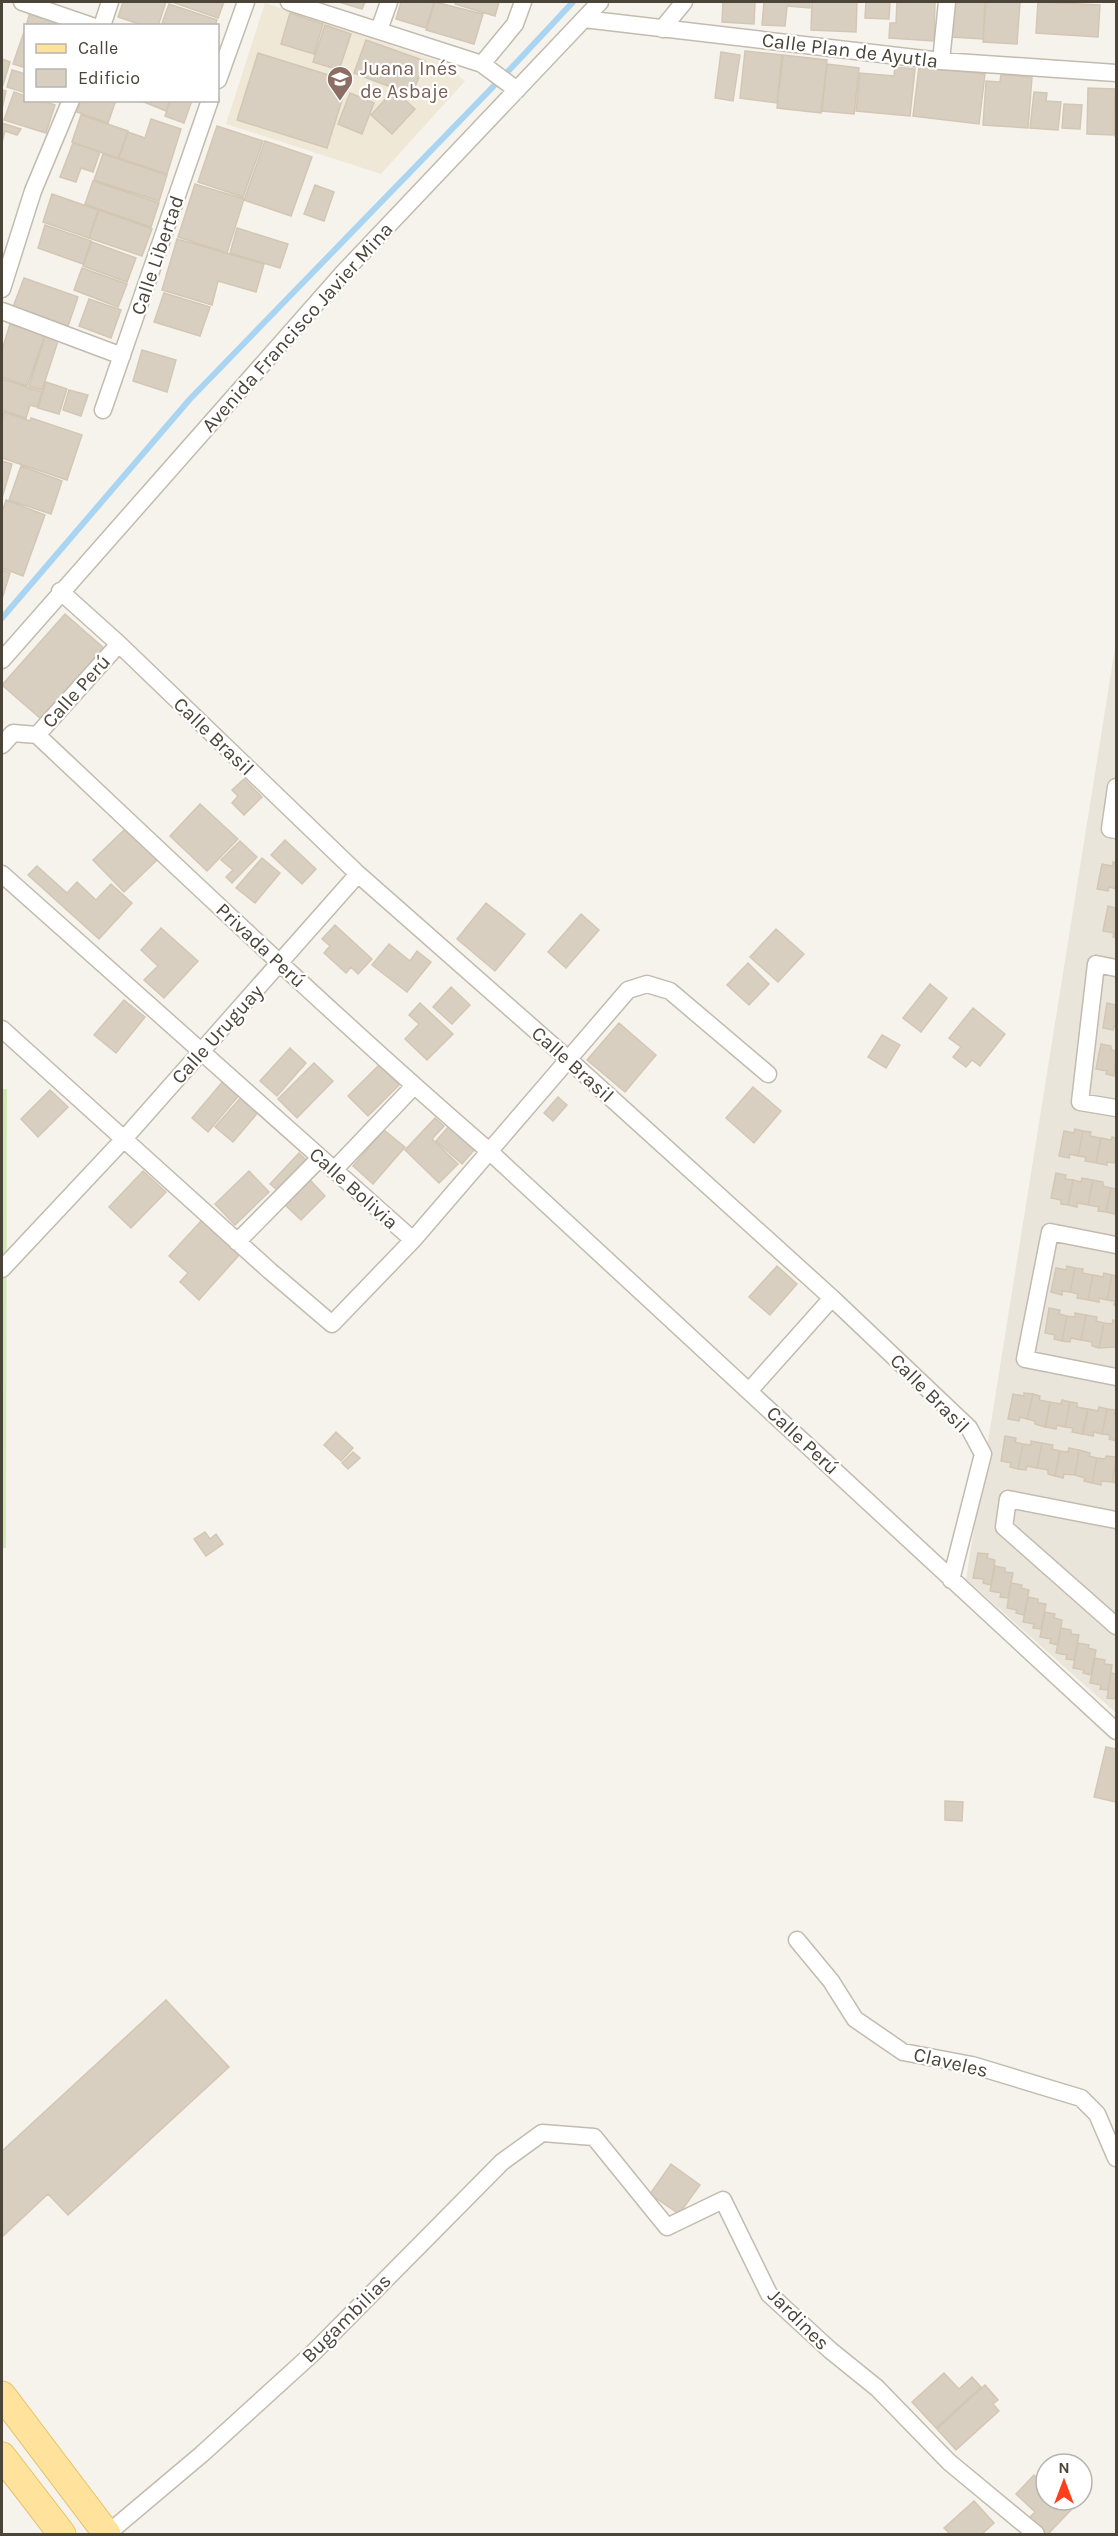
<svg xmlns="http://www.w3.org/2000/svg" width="1118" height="2536" font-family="Karla,sans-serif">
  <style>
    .residential { fill: #eae5da }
    .education { fill: #efe8d6 }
    .green { fill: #d2eab5 }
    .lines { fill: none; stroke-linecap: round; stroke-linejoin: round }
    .stream { stroke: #a9d4f2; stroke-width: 6 }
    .building { fill: #d8cfc1; stroke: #d3c7b4; stroke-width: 1.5 }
    .street-casing { stroke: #c2bbae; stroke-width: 19 }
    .primary-casing { stroke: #e6c16a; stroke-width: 29 }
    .street { stroke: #fff; stroke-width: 16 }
    .primary { stroke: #ffe39c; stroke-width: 27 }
    .labels { text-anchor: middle; stroke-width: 4.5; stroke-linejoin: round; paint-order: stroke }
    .street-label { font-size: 20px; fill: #4b4439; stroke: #fff }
    .education-label { font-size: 20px; fill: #785e54; stroke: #fff; text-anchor: start }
  </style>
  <rect width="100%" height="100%" fill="#f6f3ec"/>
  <path class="residential" d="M1116 642V1713L966 1579Z"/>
  <path class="education" d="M265 3 438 61 465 81 381 174 226 124Z"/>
  <path class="green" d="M2 1089H7L6 1548H2Z"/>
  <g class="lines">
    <path class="stream" d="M2 618 190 399 516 63 573 2"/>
  </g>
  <path class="building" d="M123 2H166L158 26H145L118 17Z
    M172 2H224L218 18Z
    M339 2H365L362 9Z
    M401 2H434L426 28 396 19Z
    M435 2 483 14 474 44 426 30Z
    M456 2H499L495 16 455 4Z
    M723 2H755L754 24 722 22Z
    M764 2H810V8L787 6 785 26 762 25Z
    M812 2H857L856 32 811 30Z
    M866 2H890L889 19 865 18Z
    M897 2H935L934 41 889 38 890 23H896Z
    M953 2H985L983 39 951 37Z
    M986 2H1020L1017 44 983 42Z
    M1038 2 1100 5 1098 37 1036 33Z
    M169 4 217 20 215 26H161Z
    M31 9 76 26H26Z
    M290 13 323 24 314 54 281 44Z
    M325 25 351 34 339 70 313 62Z
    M26 26V68L13 64Z
    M366 40 425 61 412 95 354 73Z
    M745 51 782 55 777 103 740 98Z
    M721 52 740 55 733 101 715 98Z
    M258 53 348 81 327 148 237 120Z
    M783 55 827 60 821 113 777 108Z
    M2 59 10 62 3 85H2Z
    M827 64 859 68 854 114 822 111Z
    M895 67 915 69 910 116 856 111 860 73 894 76Z
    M919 67 985 74 979 124 913 116Z
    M12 70 26 74V93L7 87Z
    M1001 75 1032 77 1028 128 983 125 986 81 1000 82Z
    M1116 85V136H1115Z
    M1088 88 1115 89 1114 135 1087 134Z
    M2 90 6 91 2 109Z
    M394 90 415 109 392 134 371 115Z
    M14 92 26 96V100H40L55 105 46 133 4 120Z
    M1034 92 1047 93 1046 101 1061 102 1058 130 1030 128Z
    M350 93 374 103 362 134 338 124Z
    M81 100H116L108 123 77 112Z
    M139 100H170L166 111Z
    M171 100H192L184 123 165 116Z
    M1064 104 1082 105 1080 129 1062 128Z
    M81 115 128 131 118 158 72 142Z
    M151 119 181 129 167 174 119 158 128 132 145 138Z
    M2 123 21 129 17 135 5 131 2 142Z
    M217 126 263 141 243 197 198 182Z
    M265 141 312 157 291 216 244 200Z
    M73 143 100 152 93 172 81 168 76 182 60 177Z
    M103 154 167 175 159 201 94 180Z
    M93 181 159 203 151 227 85 204Z
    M195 184 244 199 227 253 178 237Z
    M315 185 334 192 324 221 304 214Z
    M52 194 98 210 89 238 43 222Z
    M99 210 152 229 142 256 89 238Z
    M45 225 91 241 83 264 38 248Z
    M237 228 288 244 280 268 230 253Z
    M177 239 264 264 256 292 218 281 212 305 162 290Z
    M92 242 136 258 127 282 83 266Z
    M82 268 127 284 118 307 74 290Z
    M24 278 78 297 68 326 13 307Z
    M164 293 210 307 200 336 154 322Z
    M89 299 121 310 111 338 79 326Z
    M10 324 45 335 27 386 2 377V350Z
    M46 334 59 338 42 390 29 386Z
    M142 350 176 360 167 392 133 381Z
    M2 379 42 392 37 407 30 405 26 418 2 410Z
    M46 382 67 389 59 414 38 408Z
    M69 390 88 395 81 416 63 410Z
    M4 412 30 421 31 418 82 435 67 480 2 458V421Z
    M2 461 12 464 2 498Z
    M21 466 62 481 51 514 9 500Z
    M6 500 45 515 23 576 2 568V512Z
    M2 570 10 573 2 599Z
    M65 614 104 648 41 719 2 685Z
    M244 779 262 797 244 815 232 803 238 796 232 790Z
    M200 804 238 839 207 871 170 836Z
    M126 828 157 860 124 892 93 860Z
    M285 840 316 869 302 884 271 855Z
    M240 841 257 857 232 883 226 877 233 870 221 860Z
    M262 858 280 873 255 903 236 888Z
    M1113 862 1116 863V889L1109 887 1108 891 1097 889 1102 864 1113 866Z
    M37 866 67 893 77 882 96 900 111 884 132 903 99 939 28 875Z
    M486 903 525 934 495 971 457 939Z
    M1108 906 1116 908V938L1113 937 1114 933 1103 931Z
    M581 914 599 930 566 968 548 952Z
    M335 925 372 959 358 974 351 967 346 973 324 953 330 946 322 939Z
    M161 928 198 961 164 998 144 980 158 966 141 950Z
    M776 929 804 954 778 982 750 957Z
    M389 944 410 961 417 951 431 962 407 992 372 965Z
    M748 963 769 984 749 1005 727 985Z
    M930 984 947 998 921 1032 903 1018Z
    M451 987 470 1005 452 1024 433 1007Z
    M124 1000 145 1017 116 1053 94 1035Z
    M420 1003 453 1034 427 1060 405 1039 419 1024 409 1015Z
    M1107 1003 1116 1005V1027L1114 1026 1113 1030 1103 1028Z
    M973 1008 1005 1034 980 1066 972 1060 966 1067 953 1057 961 1047 949 1038Z
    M619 1023 656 1055 625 1092 587 1060Z
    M882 1035 900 1045 886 1068 868 1057Z
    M1101 1044 1111 1046V1050L1116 1051 1114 1076 1106 1074 1107 1071 1096 1069Z
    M290 1048 306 1063 277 1096 260 1081Z
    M314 1063 333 1081 297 1118 278 1099Z
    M379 1065 399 1085 368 1116 348 1096Z
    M224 1080 240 1094 208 1132 192 1118Z
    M753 1087 781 1111 754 1143 726 1118Z
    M50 1090 68 1107 38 1137 21 1119Z
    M243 1095 260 1110 233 1142 215 1127Z
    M558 1097 567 1105 553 1121 544 1113Z
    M435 1118 444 1126 432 1139 458 1164 439 1183 405 1150Z
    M449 1126 475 1149 462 1164 436 1141Z
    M1075 1129 1083 1131 1078 1156 1070 1154 1069 1158 1059 1156 1064 1131 1074 1133Z
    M384 1130 405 1147 373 1184 353 1166Z
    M1083 1131 1091 1132 1090 1136 1101 1138 1096 1163 1085 1161 1086 1157 1078 1156Z
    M1112 1137 1116 1138 1115 1163 1107 1162V1165L1096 1163 1101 1138 1111 1140Z
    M299 1153 309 1163 281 1193 270 1184Z
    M143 1171 166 1192 131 1228 109 1207Z
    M249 1171 269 1192 235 1225 215 1204Z
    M1056 1173 1066 1175 1065 1179 1073 1180 1068 1205 1061 1204V1200L1051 1198Z
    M1082 1178 1093 1180 1088 1205 1077 1203V1207L1068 1205 1073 1180 1081 1182Z
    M310 1180 325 1196 301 1220 285 1205Z
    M1093 1180 1103 1182V1186L1111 1188 1106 1212 1098 1211 1099 1207 1088 1205Z
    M1111 1188 1116 1189V1211L1114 1214 1106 1212Z
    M202 1220 240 1254 199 1300 180 1282 188 1273 169 1256Z
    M777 1266 797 1284 770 1315 749 1297Z
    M1067 1266 1075 1268 1070 1292 1062 1291V1295L1051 1292 1056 1268 1066 1270Z
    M1075 1268 1083 1269 1082 1273 1093 1275 1088 1300 1077 1298 1078 1294 1070 1292Z
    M1104 1273 1112 1275 1107 1300 1099 1298V1302L1088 1300 1093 1275 1103 1277Z
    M1112 1275 1116 1276V1306L1114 1305 1115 1301 1107 1300Z
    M1049 1308 1060 1310 1059 1314 1067 1316 1062 1341 1054 1339 1055 1335 1045 1333Z
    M1075 1313 1086 1315 1081 1340 1071 1338 1070 1342 1062 1341 1067 1316 1075 1317Z
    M1086 1315 1097 1317 1096 1321 1104 1323 1099 1348 1092 1346V1342L1081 1340Z
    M1113 1320 1116 1321V1347L1099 1348 1104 1323 1112 1324Z
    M1024 1393 1033 1394 1027 1419 1020 1417 1019 1421 1008 1419 1013 1394 1024 1396Z
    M1033 1394 1040 1396 1039 1400 1050 1402 1045 1427 1035 1424V1421L1027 1419Z
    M1062 1400 1070 1402 1065 1427 1057 1425 1056 1429 1046 1427 1050 1402 1061 1404Z
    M1070 1402 1077 1403V1407L1088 1409 1082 1434 1072 1432 1073 1428 1065 1427Z
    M1099 1407 1107 1409 1102 1434 1094 1432 1093 1436 1083 1434 1088 1409 1098 1411Z
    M1107 1409 1115 1410 1114 1414 1116 1415V1441L1109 1439 1110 1435 1102 1434Z
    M336 1432 353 1448 341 1461 324 1445Z
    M1005 1436 1016 1438 1015 1442 1023 1444 1018 1469 1010 1467 1011 1463 1001 1461Z
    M1031 1441 1042 1443 1037 1468 1027 1466 1026 1470 1018 1469 1023 1444 1031 1445Z
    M1042 1443 1053 1445 1052 1449 1060 1451 1055 1476 1048 1474V1470L1037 1468Z
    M1069 1448 1079 1450 1075 1475 1064 1474 1063 1478 1055 1476 1060 1451 1068 1452Z
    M1079 1450 1090 1453 1089 1456 1097 1458 1092 1483 1084 1481 1085 1478 1075 1475Z
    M353 1452 360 1458 348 1469 342 1463Z
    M1106 1456 1116 1457 1112 1482 1101 1481V1485L1092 1483 1097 1458 1105 1459Z
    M1116 1459V1483L1112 1482Z
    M205 1532 210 1539 216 1534 223 1544 206 1556 194 1539Z
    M978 1553 988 1554 987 1558 995 1560 991 1585 983 1583 984 1579 973 1578Z
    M995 1566 1005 1568V1572L1013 1573 1008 1598 1000 1597 1001 1593 990 1591Z
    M1011 1583 1022 1585 1021 1588 1029 1590 1024 1615 1016 1613 1017 1610 1007 1608Z
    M1028 1597 1038 1599V1603L1046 1604 1041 1629 1033 1628 1034 1624 1023 1622Z
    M1045 1612 1055 1614 1054 1618 1062 1620 1058 1645 1050 1643 1051 1639 1040 1637Z
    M1061 1628 1071 1630V1634L1079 1635 1074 1660 1066 1659 1067 1655 1056 1653Z
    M1078 1643 1089 1645 1088 1648 1096 1650 1091 1675 1083 1673 1084 1670 1073 1668Z
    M1095 1658 1105 1660 1104 1664 1112 1665 1108 1690 1100 1689 1101 1685 1090 1683Z
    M1111 1673 1116 1674V1699L1107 1698Z
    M1106 1747 1116 1749V1802L1094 1797Z
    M945 1801 963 1802 962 1821 945 1820Z
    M166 2000 229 2067 68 2215 48 2194 2 2237V2151Z
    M671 2164 700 2185 679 2214 650 2194Z
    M944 2373 959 2389 972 2377 981 2387 936 2428 912 2402Z
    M985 2385 998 2400 993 2404 999 2411 956 2450 937 2429Z
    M1034 2475 1046 2487V2500H1061L1071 2510 1048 2534H1045L1028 2519 1035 2512 1016 2494Z
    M974 2501 994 2523 982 2534H950L944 2528Z"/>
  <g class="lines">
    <g class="street-casing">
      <path id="street" d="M22 2 92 26
        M289 2 482 64 517 90
        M584 19 941 61 1116 73
        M102 26 110 2
        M662 29 684 2
        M379 30 389 2
        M941 61 947 2
        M482 64 515 24 523 2
        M218 80 246 2
        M2 289 33 191 71 100
        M2 311 122 356
        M103 410 210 100
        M60 591 119 644 358 874 568 1059 832 1298 969 1428 983 1454 951 1580
        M2 660 343 273 600 2
        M37 735C186 875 334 1017 489 1151L1116 1731
        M2 745 13 733 37 735 119 644
        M1116 787 1110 829 1116 830
        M2 874 413 1240
        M1116 968 1096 964 1080 1102 1116 1108
        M2 1029 270 1271 332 1324 413 1240 628 990 647 984 670 991 768 1074
        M334 1170 414 1086
        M237 1242 320 1158
        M1116 1245 1050 1232 1025 1359 1116 1377
        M2 1269 123 1140 358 874
        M750 1390 832 1298
        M1116 1520 1008 1499 1004 1527 1116 1626
        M797 1940 831 1981 855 2019 903 2052 972 2065 1081 2098 1097 2114 1116 2158
        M107 2534 202 2454 313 2353 502 2162 542 2133 594 2137 667 2227 723 2200 769 2294 830 2350 877 2388 949 2462 1036 2534"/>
    </g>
    <g class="primary-casing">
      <path id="primary" d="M2 2395 107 2534
        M2 2456 62 2534"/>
    </g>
    <use href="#street" class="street"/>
    <use href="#primary" class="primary"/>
  </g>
  <defs>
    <g id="school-pin" transform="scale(1.35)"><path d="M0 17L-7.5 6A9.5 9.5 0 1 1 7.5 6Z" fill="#8d6e63" stroke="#fff"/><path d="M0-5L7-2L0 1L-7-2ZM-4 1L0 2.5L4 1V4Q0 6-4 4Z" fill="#fff"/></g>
  </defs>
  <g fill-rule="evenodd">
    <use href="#school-pin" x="340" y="79"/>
  </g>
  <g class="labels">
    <g class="street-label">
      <text transform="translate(850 50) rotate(7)" y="7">Calle Plan de Ayutla</text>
      <text transform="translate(157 255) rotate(-71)" y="7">Calle Libertad</text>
      <text transform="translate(297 327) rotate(-48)" y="7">Avenida Francisco Javier Mina</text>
      <text transform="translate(76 691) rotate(-48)" y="7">Calle Perú</text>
      <text transform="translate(214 736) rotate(44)" y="7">Calle Brasil</text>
      <text transform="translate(261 945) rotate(43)" y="7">Privada Perú</text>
      <text transform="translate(217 1034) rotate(-48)" y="7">Calle Uruguay</text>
      <text transform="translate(573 1064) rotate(42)" y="7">Calle Brasil</text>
      <text transform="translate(354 1188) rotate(42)" y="7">Calle Bolivia</text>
      <text transform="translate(930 1393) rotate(45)" y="7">Calle Brasil</text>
      <text transform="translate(803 1440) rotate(43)" y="7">Calle Perú</text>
      <text transform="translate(951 2062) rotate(13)" y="7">Claveles</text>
      <text transform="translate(346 2318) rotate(-45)" y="7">Bugambilias</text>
      <text transform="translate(799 2319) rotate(45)" y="7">Jardines</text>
    </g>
    <g class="education-label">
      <text x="360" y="75">Juana Inés<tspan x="360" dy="23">de Asbaje</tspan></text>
    </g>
  </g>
  <rect width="1118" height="2536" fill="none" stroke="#4b4439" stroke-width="6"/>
  <rect x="24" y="24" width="195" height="78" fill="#ffffff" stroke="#b7b4b0" stroke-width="1.5"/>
  <rect x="36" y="44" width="30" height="9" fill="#ffe39c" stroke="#b7b4b0" stroke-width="1.5"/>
  <text x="78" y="54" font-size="18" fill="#4b4439">Calle</text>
  <rect x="36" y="69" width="30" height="18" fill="#d8cfc1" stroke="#b7b4b0" stroke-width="1.5"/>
  <text x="78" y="84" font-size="18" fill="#4b4439">Edificio</text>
  <g transform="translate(1064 2482)"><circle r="28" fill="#ffffff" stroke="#b7b4b0" stroke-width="1.5"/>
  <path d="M0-4.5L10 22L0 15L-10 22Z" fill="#fc3f1d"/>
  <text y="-9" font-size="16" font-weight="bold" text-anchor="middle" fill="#4b4439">N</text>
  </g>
</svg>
